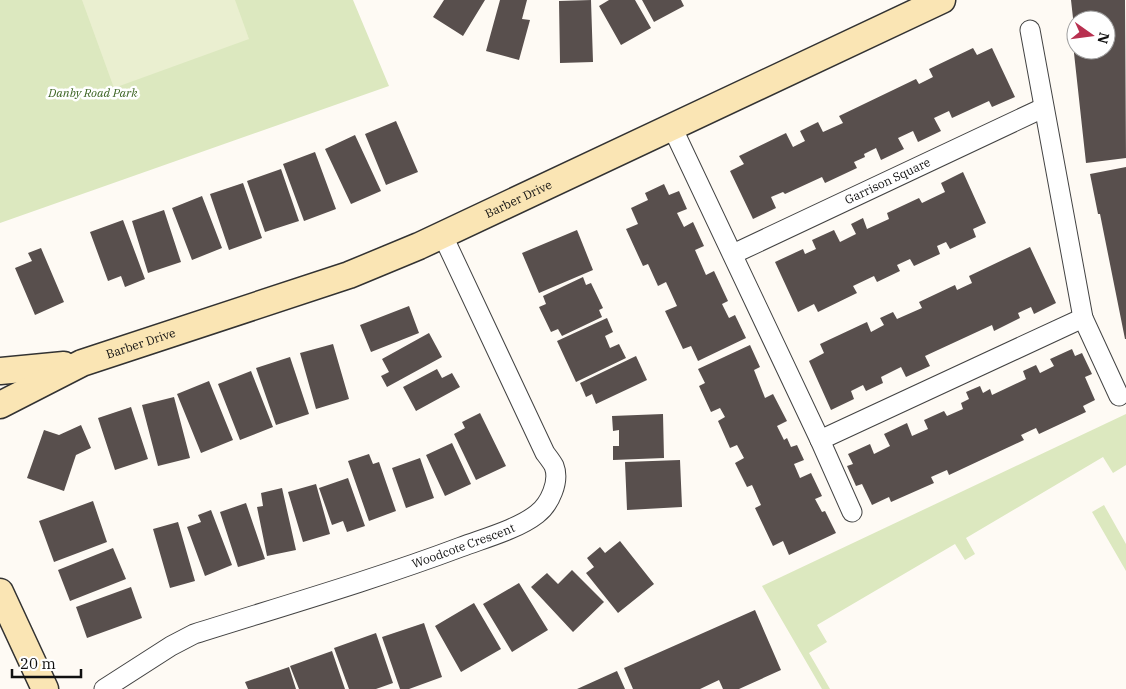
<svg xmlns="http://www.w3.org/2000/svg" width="1126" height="689" font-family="'IBM Plex Serif',serif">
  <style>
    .green { fill: #dce8bf }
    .pitch { fill: #eaefd0 }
    .building { fill: #584f4d }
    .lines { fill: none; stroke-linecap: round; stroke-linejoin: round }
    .street-casing { stroke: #434343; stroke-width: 21 }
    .secondary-casing { stroke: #323232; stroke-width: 29 }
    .street { stroke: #fff; stroke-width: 19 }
    .secondary { stroke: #fae5b4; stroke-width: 26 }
    .labels { text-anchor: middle; stroke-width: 5; stroke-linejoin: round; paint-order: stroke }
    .park-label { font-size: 12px; font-style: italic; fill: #3d6524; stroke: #fff }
    .street-label { font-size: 12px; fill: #101010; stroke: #fff }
  </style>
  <rect width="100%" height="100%" fill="#fefaf4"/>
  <path class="green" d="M0 0H353L389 86 0 223Z
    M1126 414V465L1113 473 1103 457 966 538 975 554 965 560 955 544 817 625 827 642 809 653 830 689H822L762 586Z
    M1104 505 1126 544V571L1092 512Z"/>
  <path class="pitch" d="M82 0H235L249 39 114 88Z"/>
  <path class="building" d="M444 0H485L463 36 433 17Z
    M500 0H527L522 19 530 20 519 60 486 51Z
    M591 0 593 62 560 63 559 1Z
    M609 0H635L651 28 621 45 599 6Z
    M642 0H681L684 6 654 22Z
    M1071 0H1125L1126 158 1086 163 1073 44 1076 43V50H1106V20H1076L1075 36Z
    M973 48 977 55 992 48 1015 97 992 107 989 101 952 118 949 111 934 118 941 131 918 142 913 131 898 138 904 149 881 160 876 148 864 154 865 157 854 162 857 168 825 183 822 177 785 194 783 192 771 197 776 208 753 219 730 171 744 164 739 156 786 133 793 147 805 141 800 131 818 122 823 132 843 123 839 116 916 79 919 84 933 77 929 69Z
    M396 121 418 172 386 185 365 134Z
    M355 135 381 191 351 204 325 149Z
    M315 152 336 209 304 221 283 164Z
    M1126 167V339H1125L1100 214H1098L1090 174Z
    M281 169 299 221 265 232 247 181Z
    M963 172 986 223 973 229 976 237 950 249 946 242 937 246 940 254 914 266 910 259 897 265 900 271 877 282 874 276 853 286 857 293 818 312 814 304 798 312 775 262 803 249 805 254 816 249 812 240 834 230 840 242 856 234 851 224 863 218 867 229 889 219 887 213 919 198 922 203 945 192 941 183Z
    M243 183 262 238 229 250 210 194Z
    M664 184 669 195 679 191 687 209 677 213 684 227 693 222 704 246 695 250 706 275 714 271 728 301 722 304 729 318 735 315 746 338 698 361 691 346 683 349 665 311 677 306 666 282 658 286 648 264 643 266 626 229 638 224 631 208 648 200 645 193Z
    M202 196 222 248 192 260 172 208Z
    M164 210 181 262 148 273 132 221Z
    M123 220 145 279 125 287 121 276 108 281 90 232Z
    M577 230 593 270 539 293 522 253Z
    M1030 247 1056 303 1034 314 1031 307 1018 313 1020 318 994 331 992 325 925 356 930 366 906 377 901 367 881 377 883 383 866 391 863 385 851 391 854 399 831 410 809 361 824 353 820 344 867 322 871 332 884 325 880 318 893 312 897 319 922 308 919 302 955 285 957 290 972 283 969 276Z
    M41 248 64 302 35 315 15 268 32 261 28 253Z
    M583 277 586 285 591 283 603 308 599 310 602 317 562 336 558 329 551 332 539 307 546 304 543 296Z
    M409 306 419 333 371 352 360 325Z
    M607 318 613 332 605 336 610 348 619 344 626 358 576 382 557 341Z
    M429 333 442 357 387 387 381 376 389 372 382 359Z
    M333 344 349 399 316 409 300 353Z
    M750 345 760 367 754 370 765 398 773 394 787 421 777 426 784 440 787 438 791 447 797 445 804 460 794 464 800 478 811 473 822 496 815 499 822 512 825 511 836 533 789 555 783 541 773 546 755 508 761 505 752 485 747 487 735 463 744 458 737 445 730 448 718 421 725 417 720 408 711 412 699 386 705 383 698 369Z
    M1072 349 1075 356 1082 353 1092 374 1085 377 1095 400 1083 406 1086 412 1039 434 1036 428 1021 435 1024 440 949 475 947 470 931 477 934 483 891 502 889 497 872 505 862 484 856 486 847 466 853 464 848 454 870 444 874 454 890 446 884 434 907 423 912 436 928 429 924 420 944 411 947 416 963 409 961 403 969 399 966 392 980 386 983 393 990 389 992 395 1026 379 1023 371 1036 365 1040 373 1054 366 1050 359Z
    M636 356 647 380 596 404 592 394 586 397 580 383Z
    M290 357 309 414 276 425 256 368Z
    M437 369 442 378 452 373 460 387 416 411 403 387Z
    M251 371 273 427 240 440 218 384Z
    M209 381 233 440 201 453 177 394Z
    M174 397 190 458 158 466 142 405Z
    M131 407 148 459 115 470 98 418Z
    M480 413 506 466 476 480 454 434 465 428 462 422Z
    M663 414 664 458 613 460V446H619V430L613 431 612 416Z
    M81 425 91 448 76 455 64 491 27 478 44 430 59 435Z
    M452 443 471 484 445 496 426 455Z
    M369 454 373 464 379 462 396 511 369 521 348 461Z
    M420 458 434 498 406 508 392 468Z
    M680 460 682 507 627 510 625 462Z
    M348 478 365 526 347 532 343 521 332 525 319 488Z
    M316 484 330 534 303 542 288 492Z
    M282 488 296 550 267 556 257 507 263 506 261 493Z
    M93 501 107 542 54 562 39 521Z
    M246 503 265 559 238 567 220 512Z
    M211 510 232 565 205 576 187 527 201 522 198 515Z
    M178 522 195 581 170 588 153 529Z
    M620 541 654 584 618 613 586 573 594 567 587 558 600 547 605 553Z
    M113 548 126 579 70 601 58 570Z
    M572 570 604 602 573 632 531 587 547 573 558 584Z
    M519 583 548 630 512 652 483 604Z
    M131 587 142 618 87 638 76 607Z
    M474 603 501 649 461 672 435 626Z
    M755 610 781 670 739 689H723L719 680 700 689H633L624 668Z
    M424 623 442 677 409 689H400L382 637Z
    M376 633 393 683 376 689H349L334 648Z
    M332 651 345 689H299L290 666Z
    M289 667 296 689H248L245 682Z
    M617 671 625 689H577Z"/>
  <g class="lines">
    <g class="street-casing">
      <g id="street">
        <path d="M1030 30 1083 318 1119 396"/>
        <path d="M672 127 820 440 852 512"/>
        <path id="s1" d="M733 254 1043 108"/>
        <path d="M820 440 1083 318"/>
        <path id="s2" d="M104 689 171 646 194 634C283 606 373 580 461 547 485 538 518 529 537 514 550 504 560 481 554 466 552 462 548 457 545 453L443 236"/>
      </g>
    </g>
    <g class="secondary-casing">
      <g id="secondary">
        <path d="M0 371 64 365"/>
        <path id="s3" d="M0 405 82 363 349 275 419 246 942 0"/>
        <path d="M0 592 45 689"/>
      </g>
    </g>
    <use href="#street" class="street"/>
    <use href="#secondary" class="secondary"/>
  </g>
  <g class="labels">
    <g class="park-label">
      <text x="93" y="97">Danby Road Park</text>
    </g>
    <g class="street-label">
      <text dy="4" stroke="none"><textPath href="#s1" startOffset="171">Garrison Square</textPath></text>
      <text dy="4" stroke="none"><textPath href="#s3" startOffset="559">Barber Drive</textPath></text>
      <text dy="4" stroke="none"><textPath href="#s3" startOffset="154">Barber Drive</textPath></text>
      <text dy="4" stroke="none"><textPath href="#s2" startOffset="389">Woodcote Crescent</textPath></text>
    </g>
  </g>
  <g transform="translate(1091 35) rotate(104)"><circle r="24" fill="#ffffff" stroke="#9f9f9f"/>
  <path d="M0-4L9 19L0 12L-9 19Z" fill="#b83050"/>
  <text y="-8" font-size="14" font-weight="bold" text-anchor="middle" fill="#101010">N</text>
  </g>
  <path d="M12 669v8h69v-8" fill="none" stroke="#101010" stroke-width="2.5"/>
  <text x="20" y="669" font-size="15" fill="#101010" stroke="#ffffff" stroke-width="4" paint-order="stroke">20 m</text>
</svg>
